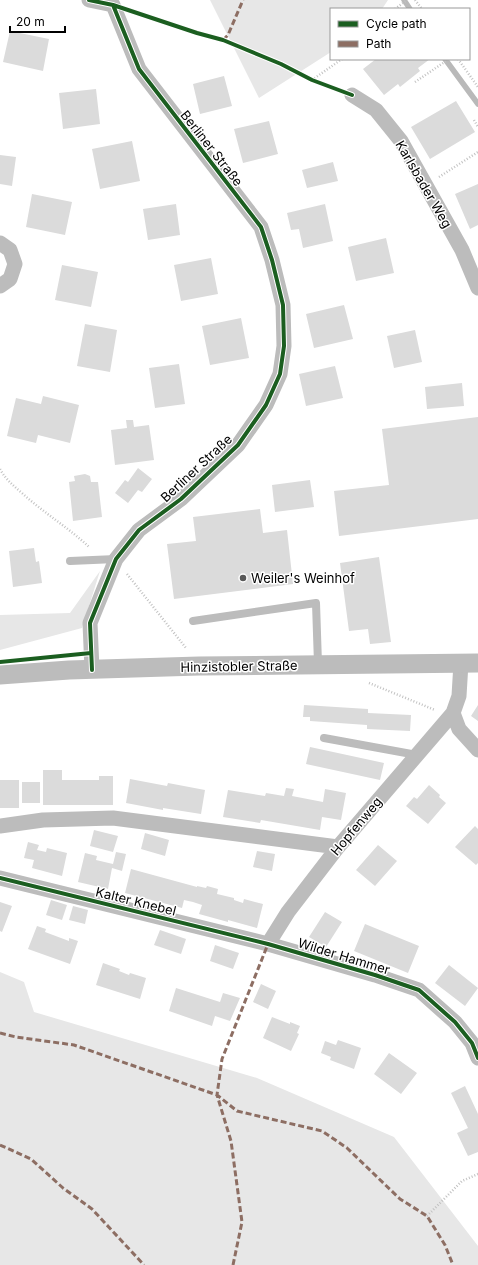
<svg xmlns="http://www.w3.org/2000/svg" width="478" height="1265" font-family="Inter,sans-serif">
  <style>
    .green { fill: #e7e7e7 }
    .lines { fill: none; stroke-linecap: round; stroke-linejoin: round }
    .stream { stroke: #b9b9b9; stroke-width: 5.5 }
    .building { fill: #dbdbdb }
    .path { stroke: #c2c2c2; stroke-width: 2.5; stroke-dasharray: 1 2; stroke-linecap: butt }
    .service { stroke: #bcbcbc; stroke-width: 8 }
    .minor { stroke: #bcbcbc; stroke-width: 15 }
    .tertiary { stroke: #bcbcbc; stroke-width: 19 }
    .quiet { stroke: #8d6e63; stroke-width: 3; stroke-dasharray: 6 3; stroke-linecap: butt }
    .cycleway-casing { stroke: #fff; stroke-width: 6 }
    .cycleway { stroke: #1b5e20; stroke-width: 4 }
    .poi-dot { fill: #595959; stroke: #fff; stroke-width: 1.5 }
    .labels { text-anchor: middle; stroke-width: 3; stroke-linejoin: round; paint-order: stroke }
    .street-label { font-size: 13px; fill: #000; stroke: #fff }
    .poi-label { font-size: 13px; fill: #000; stroke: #fff; text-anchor: start }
  </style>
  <rect width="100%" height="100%" fill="#fff"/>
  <path class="green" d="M210 0H388L382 9H331V52L259 98Z
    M100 571 82 628 0 650V615L70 613Z
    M0 972 24 982 34 1012 257 1078 394 1137 478 1246V1265H0Z"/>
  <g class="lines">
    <path class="stream" d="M404 0 410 9
      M445 59 478 104"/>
  </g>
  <path class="building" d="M10 31 49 39 43 71 3 62Z
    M376 59H430L418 68 420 71 400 87 398 84 384 95 363 69Z
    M224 76 232 106 200 114 193 84Z
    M96 89 100 124 63 129 59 93Z
    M456 101 475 132 430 159 411 127Z
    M269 121 278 154 243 163 234 129Z
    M132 141 140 181 100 189 92 149Z
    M0 155 16 157 12 186 0 184Z
    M333 162 338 181 307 188 302 170Z
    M478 184V225L470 229 455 194Z
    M32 194 72 202 65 235 26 227Z
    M176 204 180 235 148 240 143 209Z
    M325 204 333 241 303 248 299 229 291 230 287 213Z
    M386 238 394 273 356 281 348 247Z
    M211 258 218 294 181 301 174 265Z
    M62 265 98 272 91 307 55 300Z
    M344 305 353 339 314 348 306 314Z
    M241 318 249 358 210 365 202 326Z
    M85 324 117 330 110 372 77 366Z
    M415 330 422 362 394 368 387 336Z
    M179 364 185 404 155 408 149 368Z
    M335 366 343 398 306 406 299 374Z
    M462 383 464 406 427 409 425 387Z
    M43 396 79 405 70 443 38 435 36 443 7 436 16 398 41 404Z
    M478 417V519L339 536 334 491 389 485 382 429Z
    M126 420H133L134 427 149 425 154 460 115 465 111 430 127 428Z
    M138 468 152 479 142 492 138 490 128 503 115 493 125 480 128 482Z
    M85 474 90 476 91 482H98L102 517 73 521 69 482 75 481 74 476Z
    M310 480 314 507 275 512 272 485Z
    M260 509 263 533 287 530 293 584 174 599 167 544 196 541 193 517Z
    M34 548 36 562 39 561 42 583 13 587 9 551Z
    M379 557 391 642 370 644 368 629 349 631 340 563Z
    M304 705 368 709V713L411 715 410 731 367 729V725L310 721V717H303Z
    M478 705V721L471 716Z
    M310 747 384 763 380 780 306 764Z
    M43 770H62V780H99V776H113V805H43Z
    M130 779 167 786 168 783 205 790 201 814 163 808V810L126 803Z
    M0 780H19V808H0Z
    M22 782H40V803H22Z
    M429 785 440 795 439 797 446 803 428 824 406 806 414 797 417 799Z
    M286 788 294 789 292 796 323 802 325 789 346 793 341 820 322 817 320 830 261 820 260 823 223 817 228 790 265 796 266 793 284 796Z
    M475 826 478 829V863L476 865 455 847Z
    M94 830 118 836 113 852 90 846Z
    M145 833 169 840 165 856 141 849Z
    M28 842 39 845 37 850 46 852 47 848 67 853 62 876 32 868 34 860 24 858Z
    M378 845 397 861 375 886 356 870Z
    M257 851 275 854 272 871 253 867Z
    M116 852 126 854 122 871 112 868 108 889 78 882 85 853 97 856 96 860 113 864Z
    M131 869 197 887V886L206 888 207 886 218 889 217 894 234 898V900L243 903 244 899 263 904 257 928 228 920V922L199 914 202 905 193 902 184 900 182 908 125 893Z
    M51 900 67 905 62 920 46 915Z
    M0 902 12 906 2 932 0 931Z
    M73 906 88 910 85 924 69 920Z
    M325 912 342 922 326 947 309 937Z
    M365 924 419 946 408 973 354 951Z
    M37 926 46 929 45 932 69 941V938L78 941 70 964 28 949Z
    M160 930 186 939 181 954 154 945Z
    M215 945 239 953 233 969 210 961Z
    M103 963 120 969 119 971 129 975 130 973 146 978 140 999 96 985Z
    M449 965 478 988 465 1006 435 983Z
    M261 984 276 991 268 1009 253 1002Z
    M176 988 220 1002 223 993 240 998 230 1021 215 1016 212 1026 169 1011Z
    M272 1017 290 1024V1022L300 1026 297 1033 299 1034 291 1051 263 1038Z
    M338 1040 361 1048 354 1069 330 1060 331 1057 321 1053 325 1041 336 1045Z
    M389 1053 417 1073 401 1094 374 1074Z
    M465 1086 478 1114V1152L468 1156 457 1133 468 1128 451 1093Z"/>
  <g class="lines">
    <path class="path" d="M415 0 422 9
      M395 9 407 0
      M458 59 478 87
      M312 80 342 59
      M415 82 449 59
      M474 120 478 127
      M439 177 478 152
      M0 469C6 480 14 486 23 494 44 513 69 528 89 547
      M127 574 186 648
      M369 683 435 710
      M427 1216 462 1181 478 1174"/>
    <path class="service" d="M70 561 116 559
      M193 621 316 603 318 664
      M324 738 417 755"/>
    <path class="minor" d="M89 0 113 5 139 69 261 227 272 260 283 305 284 346 280 374 266 405 238 445 181 499 139 530 116 559 90 623 92 670
      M352 95 376 110 401 141 462 250 478 288
      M0 243 10 250 15 264 10 279 0 286
      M453 713 459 729 478 750
      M0 826 43 820 113 818 338 847
      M0 878 268 944 375 975 419 990 455 1022 472 1043 478 1058
      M268 944 288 912 338 847 453 713 459 696 461 663"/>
    <path class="tertiary" d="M0 675 69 670 199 666 478 663"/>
    <path class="quiet" d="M223 40 228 35 243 0
      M0 1033 16 1037 74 1045 217 1095 237 1111 322 1131 347 1148 400 1199 427 1216 445 1245 453 1265
      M0 1145 31 1159 63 1188 92 1209 144 1265
      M233 1265 242 1222 231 1141 217 1095 222 1059 268 944 271 945"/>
    <g class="cycleway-casing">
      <path id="cycleway" d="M89 0 113 5 139 69 261 227 272 260 283 305 284 346 280 374 266 405 238 445 181 499 139 530 116 559 90 623 92 670
        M113 5 197 33 223 40 281 64 312 80 352 95
        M0 662 91 653
        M0 878 268 944 375 975 419 990 455 1022 472 1043 478 1058"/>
    </g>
    <use href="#cycleway" class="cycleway"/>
  </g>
  <circle class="poi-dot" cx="243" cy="578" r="4"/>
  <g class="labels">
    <g class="street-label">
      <text transform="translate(212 148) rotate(52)" y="5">Berliner Straße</text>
      <text transform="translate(424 184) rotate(60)" y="5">Karlsbader Weg</text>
      <text transform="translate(196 468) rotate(-43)" y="5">Berliner Straße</text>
      <text transform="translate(239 666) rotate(-1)" y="5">Hinzistobler Straße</text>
      <text transform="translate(356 826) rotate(-50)" y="5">Hopfenweg</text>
      <text transform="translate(136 901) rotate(14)" y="5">Kalter Knebel</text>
      <text transform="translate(344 956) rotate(17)" y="5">Wilder Hammer</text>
    </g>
    <g class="poi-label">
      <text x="251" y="583">Weiler's Weinhof</text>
    </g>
  </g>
  <rect x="330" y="8" width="140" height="52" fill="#ffffff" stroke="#999999"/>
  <rect x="338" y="21" width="20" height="6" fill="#1b5e20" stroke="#999999"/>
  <text x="366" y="28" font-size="12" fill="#000000">Cycle path</text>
  <rect x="338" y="41" width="20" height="6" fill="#8d6e63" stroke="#999999"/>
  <text x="366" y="48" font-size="12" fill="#000000">Path</text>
  <path d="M10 26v6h55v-6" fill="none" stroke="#000000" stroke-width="2"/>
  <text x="16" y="26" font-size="12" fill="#000000" stroke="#ffffff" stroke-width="3" paint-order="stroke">20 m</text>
</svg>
